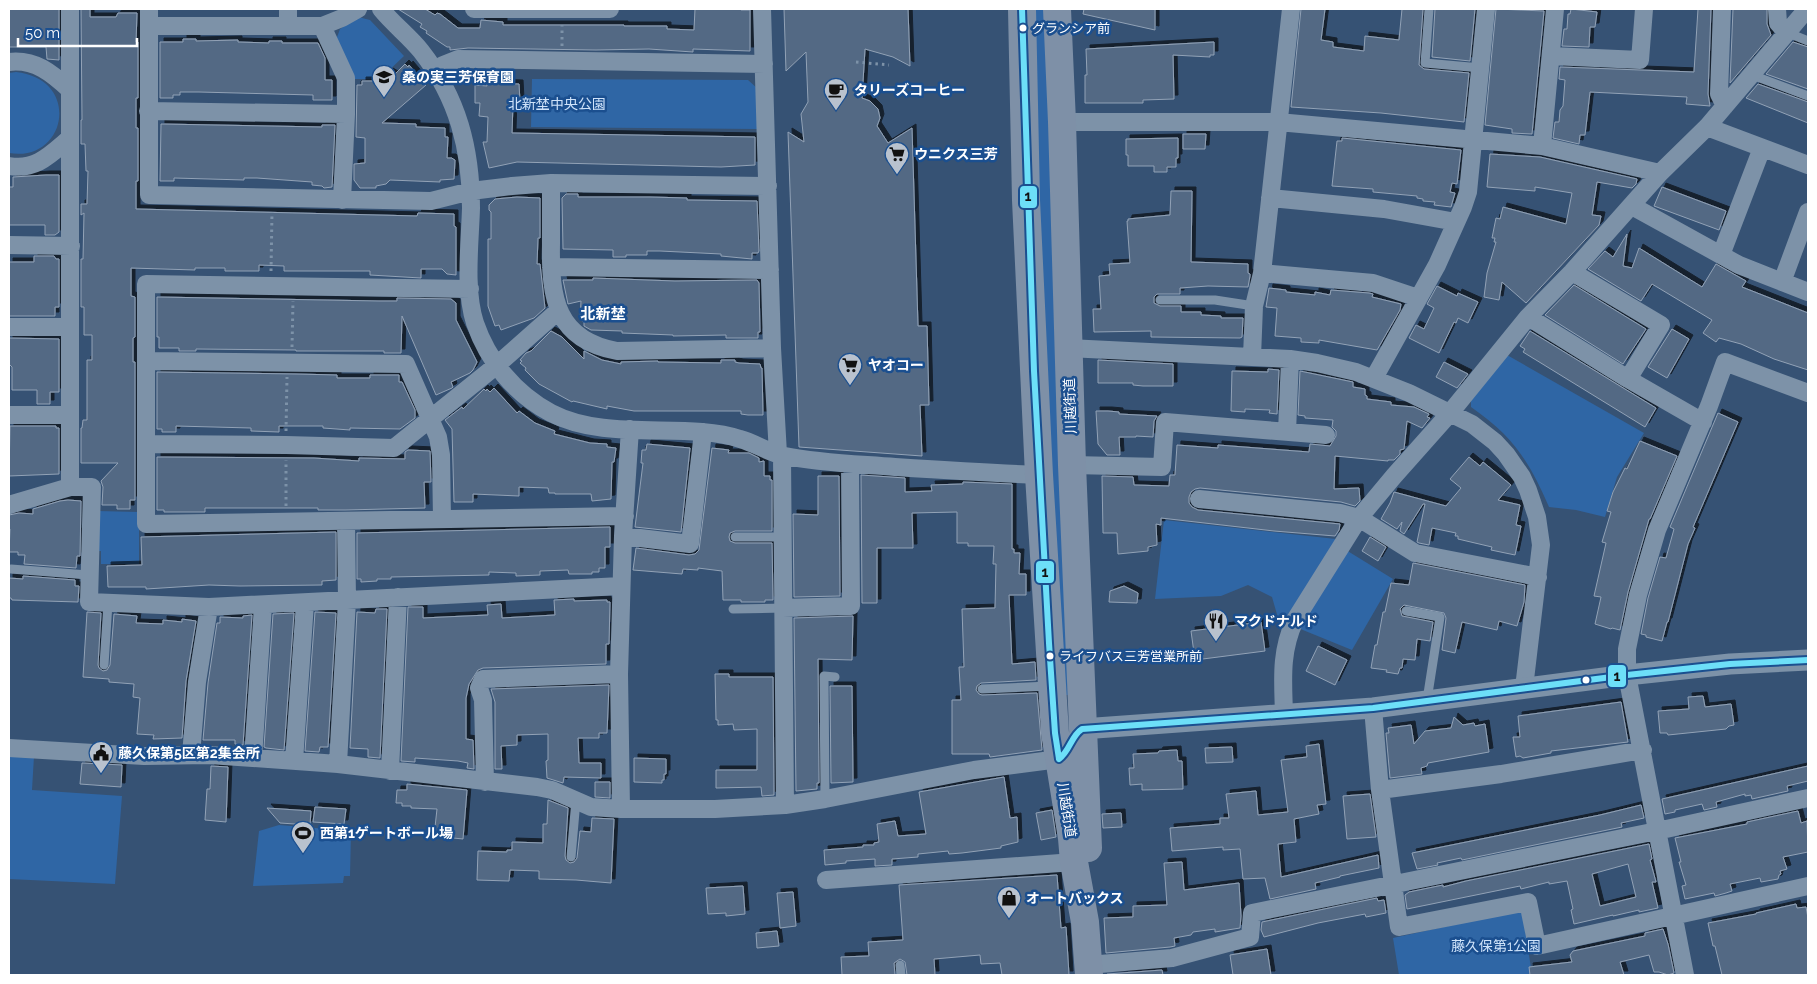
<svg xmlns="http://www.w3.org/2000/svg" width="1817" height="984" font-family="Raleway,'Noto Sans JP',sans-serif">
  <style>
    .green { fill: #2f66a5 }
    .building { fill: #526984; stroke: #92a2b6; fill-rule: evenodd; filter: url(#shadow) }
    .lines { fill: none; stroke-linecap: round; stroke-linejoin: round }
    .path { stroke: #7d92a8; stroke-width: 3; stroke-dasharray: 2.5 4; stroke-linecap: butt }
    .service { stroke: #7d92a8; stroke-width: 9 }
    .minor { stroke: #7d92a8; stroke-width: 18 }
    .tertiary { stroke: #7d92a8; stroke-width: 21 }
    .trunk { stroke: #7e90a7; stroke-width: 28 }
    .bus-1-casing { stroke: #1b4f8f; stroke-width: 10 }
    .bus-1 { stroke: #6ddff8; stroke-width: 6 }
    .bus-dot { fill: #fff; stroke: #1b4f8f; stroke-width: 2 }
    .labels { text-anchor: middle; stroke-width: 5; stroke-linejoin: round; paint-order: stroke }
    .bus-label { font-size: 13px; fill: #fff; stroke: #1b4f8f; text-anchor: start }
    .poi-label { font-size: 14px; font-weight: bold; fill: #fff; stroke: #1b4f8f; text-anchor: start }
    .park-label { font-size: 14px; fill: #cfe3fa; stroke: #1b4f8f }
    .street-label { font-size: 14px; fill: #fff; stroke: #1b4f8f }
    .neighbourhood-label { font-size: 15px; font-weight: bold; fill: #fff; stroke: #1b4f8f }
    .line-badge { stroke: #1b4f8f; stroke-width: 2 }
    .pale-badge-label { font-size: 14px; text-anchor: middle; font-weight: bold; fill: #111 }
  </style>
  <defs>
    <filter id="shadow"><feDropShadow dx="4" dy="-4" stdDeviation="0" flood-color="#0009"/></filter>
  </defs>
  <rect width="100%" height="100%" fill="#365274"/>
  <path class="green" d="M1028 9H1050L1068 695H1060Z
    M358 17 370 20 404 56 380 79H353L336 40 340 29Z
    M16 72C82 79 67 163 9 153V73Z
    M532 79 748 80 758 89V129L531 127Z
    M1507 355 1644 433 1617 477 1605 517 1576 510 1549 507C1529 461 1513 436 1471 407V401Z
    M97 511 139 512V564H101V551H97Z
    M1164 520 1336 539 1282 632 1272 597 1248 585 1221 596 1155 599Z
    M1346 550 1393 579 1352 650 1298 628Z
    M9 754 34 756 32 790 122 796 115 884 9 879Z
    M279 825 351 831 350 876H344L343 883 253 886 259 831Z
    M1517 911 1523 914 1532 975H1399L1393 938Z"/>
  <path class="building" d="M9 9H59V60L47 59 46 47H9Z
    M81 9H90V17H116L118 13H137L136 42H138V98H136V128H138V181H136V209L417 216 418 213 454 214V226L456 227V275L447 274 442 269H421V278L370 275V271H284V266L259 265V271H225V268H195V270L131 268V296L135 297V337L133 338V362H135V500H130V509H117V505H102L103 487 101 481 118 463H81V428H82L83 420H87V360H92V335H84V307H81V259H83L84 213 81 215V204H87L88 171H86L85 144H81V120H82Z
    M398 9H425L435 15 437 13 440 14 458 28H480L481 20 503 22V25H624V26H667V29L694 30 695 9H741V10H750V51L693 49V52L649 49 596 50 468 48 450 50V47H447L426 33 427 31 420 27 422 24Z
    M784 9H908L910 66 893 57 865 49 862 98 870 101 878 109 880 118 877 126 888 143 912 128 918 326H927L929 405H920L922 456 799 447 788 132 804 142 801 114 808 102 806 52 786 71Z
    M1084 9H1155V30L1083 14Z
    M1301 9H1325L1321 40 1333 42V47L1364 51 1365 36 1399 40 1402 9H1423L1419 65 1424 69 1469 73 1464 122 1381 113 1291 107Z
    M1435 9H1475L1470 61 1432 57Z
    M1496 9 1544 11 1532 134 1512 133V129L1485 125Z
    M1571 9 1597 12 1595 27H1590L1589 47 1562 46 1564 29H1567L1568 14H1570Z
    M1698 9H1711L1708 94 1710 106 1686 104 1687 97 1590 92 1585 135H1580L1579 144 1553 138 1555 122H1559L1560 110 1563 106 1565 80 1559 79 1560 67 1694 72Z
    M1733 9H1767V24L1771 35 1730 83Z
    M183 39H196V41L238 40V42L269 43V41H282V43H318L325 58V80H332V100H313V95L199 92H180V95H173V98H160V42H183Z
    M1214 42V55H1210V57L1173 55 1174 99 1143 100V103H1085V75H1087L1086 49Z
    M1793 42 1808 47V89L1766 74Z
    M405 64 408 67 409 65 426 85 382 123 416 124V127L445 128V137H448L447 158H452L453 159 455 160 454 179 440 180V182L390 180 386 184 376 186V188H360L354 180V164L365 163V138L356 137 357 85H362V81H380L389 72 394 75Z
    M487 83 519 84 520 102 513 103 512 133 755 137V165L721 167 517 162 489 168 483 142H487L488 117 479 116 480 103H475V85L487 86Z
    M1758 84 1808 102V123L1746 98Z
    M161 124 322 127V125H335L332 187 324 188 322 186 312 185V182L257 178H244V180L174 178V181H160Z
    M1183 134H1206L1205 149H1183Z
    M1178 138V158H1176V167H1167V172H1154V166H1128V155H1126V139Z
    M1342 138 1461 150 1457 184 1452 183 1450 192 1455 193 1451 207 1434 205 1435 202 1423 201V199L1417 198V196L1373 192V189L1332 186 1337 141H1342Z
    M1490 154 1540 157 1637 179 1636 184 1632 188 1597 182 1592 215 1601 216 1599 225 1526 303 1502 282 1499 300 1484 297 1487 273 1496 242H1494L1495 238H1492L1496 218 1500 219 1503 207 1566 224 1572 193 1535 187V191L1487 187Z
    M46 175H59V232L55 235H45V225H9V187H13V177Z
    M1662 187 1726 211 1719 230 1654 206Z
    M1171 191H1192L1191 262 1248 264V273L1250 274V276L1248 287 1208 286 1180 288V294H1157L1154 297V303L1160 306H1181V312H1201V315L1221 316V318H1243L1242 337 1240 338 1151 337V331L1094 332 1093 309H1101L1099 276 1110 275 1109 264 1130 263 1127 221H1128V219L1170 215Z
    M566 194H578V197H650L687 198V200L757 201 759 251 758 253H752V259L721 256V254L660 251H647V255H626V257H613V250L563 249 562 198Z
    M517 197 540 198V238H538L537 264H540L545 308 534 318 501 330 499 325 495 326 488 306V239H491V212L489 210V205L495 199Z
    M1627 234 1623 266 1632 268 1639 248 1702 287 1716 264 1746 281 1742 287 1808 313V370L1774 359 1741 344 1719 338 1716 342 1703 333 1712 320 1652 284 1641 301 1588 269 1605 251 1613 257Z
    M34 256H54L56 259H59V307H55V316H9V262H34Z
    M593 278 675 281 757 280 759 283 760 332H758V338H726V335L673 336V335L622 333V331L591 330 584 326V322L580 319 581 301 568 304 563 280H593Z
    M1574 285 1646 329 1623 364 1545 315Z
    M1437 286 1457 296 1458 293 1478 302 1468 323 1458 318 1456 323 1454 322 1439 353 1409 338 1416 325 1424 329 1434 308 1427 304Z
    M1269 288 1286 290V292L1315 295V292L1330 295 1331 290 1369 293 1373 294 1372 297 1401 304 1400 310 1377 350 1319 340V343L1301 342V338L1275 336 1277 308 1266 307Z
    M157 297 379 301H397V298L451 299 456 303V320L477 362 473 370 470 373 451 382 453 387 452 388 436 395 402 316 401 353H384V351H296V350L196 349V351H179V348H159V337H157Z
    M1672 329 1689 339 1667 378 1648 367Z
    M551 331 562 337 584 359V351L602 360 621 364V362L658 361V362L721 363V360H735V362L739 363 760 364 761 368H762L763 415H748L741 414V411H634L607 406V409L573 401 572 402 539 384 525 370 526 368 520 363 522 361 520 360 526 353 531 351Z
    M1530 331 1656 408 1645 427 1523 352 1525 349 1520 346Z
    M9 338 59 339V392H50V404H37V390H12V367L9 364Z
    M1098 360 1173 364V386H1143L1133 385V383H1098Z
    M1444 362 1468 374 1457 388 1436 377Z
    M1268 369 1279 370 1277 414 1269 413 1270 410 1245 409V412L1231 411 1232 371 1268 372Z
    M1300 371 1353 382V387L1365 389V395L1367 396V399L1391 402V405L1414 407 1429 414 1427 417 1430 418 1422 428 1407 421 1404 449 1400 450V454L1394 460H1388V461L1335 456 1334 489 1359 488 1360 501 1355 506 1341 502 1200 488 1195 489 1191 492 1189 497V503L1192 507 1198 510 1340 524 1339 530 1335 536 1274 531 1161 518V525L1156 524 1157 545 1148 547V551L1118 554 1117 533H1103L1102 476 1133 477 1134 485 1169 486 1170 475H1175L1177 445 1218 448V445L1309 452 1310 444 1330 446 1336 436V431L1332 427 1333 420 1305 418V416L1298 415Z
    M157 372 296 374 337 375V378H370V375H399V382H402L415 410V418L400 429 350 428V430L323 428V426H279V432L251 431V428L176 426V432H162V429H157Z
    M494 388 517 413 519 411 535 423 555 431 554 434 590 443 607 444V447L616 448 614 462H612L611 499 592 501 591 494H555V493H549L548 488 519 487V496L473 494V502H454L452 429 445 420 462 407 463 409 484 389 486 391 487 389 490 392Z
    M1096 411H1108L1119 412V414L1157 416 1154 421 1153 437 1136 436V437H1119L1120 455H1107L1098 444Z
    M1718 413 1738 422 1693 527 1695 528 1688 544 1668 622H1667L1662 641 1646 637V635L1641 634 1648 598 1660 557 1666 558 1674 529 1670 527Z
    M10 426H56V428H59V474L9 476Z
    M1640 441 1677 456 1650 519H1649L1628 592 1620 630 1612 628 1611 629 1595 624 1601 597 1594 596 1606 543 1602 542 1611 512 1607 511 1613 492 1625 468 1627 469Z
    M647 444 690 448 681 532 635 527 643 463H641L642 450H646Z
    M712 448 729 450 728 453H749L759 458V462L764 461V476H770V480H772V531H735L730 533 729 537 730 541 735 543H772L773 600H765V602H741V600H723L722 571 698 568V570L683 569 682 574 633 570 636 548 689 555 695 554 699 550Z
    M408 450 430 451 431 482H424L425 508 345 510H318V508H205V512H164V510H157V457L314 458 359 461V458L405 459V452Z
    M1469 457 1480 466 1483 462 1511 485 1498 500 1520 505 1516 525 1521 526 1515 555 1491 550 1492 547 1458 539V536H1455L1456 533 1432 528 1429 545 1419 543 1417 542 1425 504H1423L1404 534 1400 531 1402 522 1397 529 1381 519 1390 503 1394 492 1446 506 1461 488 1450 479Z
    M861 475 905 478V492L932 491 931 485 963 484V482L1012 484V549H1014V553H1020L1019 574H1026V595H1009L1012 664 1035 662 1036 680 981 683 977 686 976 690 979 694 982 695 1037 693 1042 750 990 757 989 754H952V700H961L959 667H964L962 609 995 608 996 564H993L994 546H968V543H957V512L912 513 913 548H877V603H862Z
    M818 476H839L840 596 794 597 793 514 818 515Z
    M68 500 81 501 80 556H77L76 568 24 564 25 555H18V552H9L10 529H9V515L19 513 33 514V509L60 501Z
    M610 527V547H605V568H599V572H592V574H569L568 570 540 571V575L516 576V573L489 572V575L391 577V579H377V581L361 582V579H357V533Z
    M336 532V580L322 581V585L240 586 209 585 146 589V587H108L107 566 142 565 141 537Z
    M1370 537 1386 547 1378 561 1362 551Z
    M1413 563 1525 585 1524 602 1517 626 1499 621 1497 630 1462 622 1455 653 1442 650 1446 618 1444 613 1404 605 1400 609 1402 616 1433 622 1430 641 1417 639 1415 660 1403 659 1402 668H1400L1398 674 1386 672 1387 670 1371 668 1375 645H1377L1383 612H1385L1391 583 1409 585Z
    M23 576 75 580V586H79L78 602 12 600 11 598H9V578L23 579Z
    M1124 586 1138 593 1137 603 1109 602 1110 591Z
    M574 599V601L607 600V602H610L609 644H606V664L483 668 478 670 469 684 466 698V739L473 740 474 769 467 768 468 763 458 761 415 758V762L401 761 408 607H423V618L444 617 488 615 487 605 501 604 502 618 555 615 554 600Z
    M376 609H387L380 758 368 757V749L350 748 357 612 375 613Z
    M87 612 101 613 98 665 99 668 103 671 107 670 110 665 114 614 137 616 136 623 163 624V620L182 622V619L196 621 186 681 182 738 153 739 154 735 137 734 140 698 133 697 134 684 109 682V679L83 677Z
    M315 612 336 613 328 747H320L319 752 305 751Z
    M294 613 284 750 266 748 264 747 273 614Z
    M252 615 243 745 235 744V740H203L208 683 217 623H220V617L243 618V616Z
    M853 616 852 660 818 659 819 783H817V789L796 791 794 618Z
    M1261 622 1265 651 1195 660 1191 631Z
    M1318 646 1347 660 1335 685 1306 671Z
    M715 674H729V677H773L774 795 762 796 761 787 716 788V770H757V729L734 730 733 724 718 725V720H716Z
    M609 685 607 733H599V738H578L579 763H601V778L564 777 563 783 547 778 546 761 548 760V734L517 735V745L501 746 502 769H495V702L491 689Z
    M830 686H852L853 782 831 783Z
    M1703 696 1705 707 1731 704 1734 725 1729 726 1726 729 1668 735 1667 733H1660L1658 711 1689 709 1688 697Z
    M1621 702 1628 742 1551 751V753L1523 758 1520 756 1516 757 1513 737H1520L1518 716Z
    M1454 717 1463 725 1474 723 1475 726 1485 724 1489 752 1428 763 1427 766 1421 768 1422 774 1390 778 1386 733H1389L1388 728 1411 725 1414 744 1425 731 1451 728Z
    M1319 744 1326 804 1317 805 1319 814 1294 819 1296 842 1278 844 1281 877 1378 855 1379 868 1340 876V877L1315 883 1316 889 1270 899 1265 878 1243 879 1240 849 1223 850V847L1172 851 1170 828 1220 824V818H1229L1226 794 1256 791 1258 815 1288 812 1281 760 1307 757 1306 746Z
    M1232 747 1233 762 1206 763 1205 748Z
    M1177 750 1178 761H1182L1183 789 1142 790V784L1130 785 1129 768H1134L1133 754 1158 753 1159 751Z
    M634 758 666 759V774H664V780H662V783L634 782Z
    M82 763 122 765 121 787 80 784Z
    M211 766 228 767 226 822 205 820 207 789H210Z
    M1808 766V781L1787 786 1788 791 1752 799 1751 795 1745 796V794L1716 802 1717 807 1704 810 1702 804 1675 810V812L1665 814 1662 799Z
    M1004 777 1010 818 1017 817 1018 842 1001 846V848L962 853 949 854 948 851 918 854V857L892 859V865L875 866V859L846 861V863L825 865 824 850 863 847V845H874V843L879 842 877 824 895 821 898 836 926 834 919 792Z
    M595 782H610V798L595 797Z
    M407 784 467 790 463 839 434 836 437 809 411 808V806H402V803H396L397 790H407Z
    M1370 794 1376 837 1347 839 1343 796Z
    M548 800 568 808 565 856 566 860 570 863 574 862 577 858 580 831 591 832 592 818 614 819 611 883 576 880 539 879V871L510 870 509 881 477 880 478 851 507 852V850H512V842L543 843V824H547Z
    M1641 805 1644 818 1621 823 1622 827 1462 860 1461 858 1437 863 1438 865 1417 869 1412 853 1600 815Z
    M315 807 346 809 344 824 313 822Z
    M267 808 311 811 310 825 280 823Z
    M1052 810 1056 837 1041 840 1036 813Z
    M1798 811 1801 823 1807 821 1808 852 1783 857 1787 869 1780 871 1781 874 1779 875 1778 879 1761 882 1760 878 1730 884 1732 891 1726 893 1715 896 1714 893 1685 899 1682 886 1686 885 1679 862H1681L1675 838 1747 824V822Z
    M1121 813 1122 827 1103 828 1102 814Z
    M1649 844 1652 859 1650 860 1656 882H1652L1658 908 1639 912V910L1613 916V915L1574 924 1571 910 1573 909 1567 881 1549 884V882L1521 889 1520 886 1407 909 1405 895 1409 892 1443 885V887L1466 881ZM1628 864 1636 897 1600 906 1592 874Z
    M1182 862 1184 890 1239 883 1241 916 1240 928 1215 932V929L1193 932 1191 935 1174 938 1175 946 1170 947 1106 953 1104 918 1133 917V906L1167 905 1164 863Z
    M1057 875 1061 928 1066 927 1069 975H1002L1000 963 981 964 980 955 934 959 935 975H907L905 962 900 959 894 963 895 975H842L841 957 869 956 868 942 903 940 899 885Z
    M743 886 745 914 726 916V913L708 914 706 888Z
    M793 892 796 926 780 928 777 893Z
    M1377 898 1378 901 1384 900 1386 913 1366 917 1365 914 1318 923 1264 937 1261 930 1262 922Z
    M1796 904 1797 908 1806 907 1808 918V975H1722L1715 946H1713L1708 923 1756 914V913Z
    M1663 929 1668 944 1674 973 1668 975 1659 972H1654L1649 955 1620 962 1624 975H1530L1529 967 1572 962 1570 955 1573 951 1645 936V933Z
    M777 931 779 946 757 948 756 933Z
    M1267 949 1271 975H1233L1230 955Z
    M1162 970 1163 975H1107V974Z"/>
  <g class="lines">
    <path class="path" d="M562 46V25
      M856 62 889 65
      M271 271 272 212
      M292 347 293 301
      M286 431 287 377
      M286 506V460"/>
    <path class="service" d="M1429 9 1425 63 1481 68
      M1786 32 1808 41
      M1752 75 1808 96
      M1160 300H1215L1254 306
      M735 537H782
      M11 569 88 575
      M733 609 783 608
      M1406 611 1440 617 1427 700
      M104 665 108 603
      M982 689 1049 686
      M825 799 824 676 835 677
      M571 857 576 800
      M900 965 901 975"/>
    <path class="minor" d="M70 9V487
      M149 9V195L431 201 471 191 512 186 551 183 768 186
      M381 9C393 24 409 36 421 51 458 98 471 149 471 208 470 243 464 289 475 323 488 361 515 394 551 413 595 436 653 428 702 432 714 433 728 435 740 439 755 443 769 453 785 456 820 463 858 464 895 467 943 470 991 473 1039 475
      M474 9H610
      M762 9 772 348 778 454
      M1722 9 1719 94 1725 106
      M1777 9 1778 23 1786 32
      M288 25V9
      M149 26H322L342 18 358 9
      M322 26 346 78V114L342 200
      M1551 56 1640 60 1644 9
      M9 62C35 59 52 73 70 90
      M435 71 443 65 458 59 764 64
      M148 111 346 114
      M1062 122H1278L1542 146 1660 173
      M1707 127 1808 165
      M1542 146 1555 9
      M9 166C36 171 51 154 70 138
      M551 183C551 203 551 224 551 244 550 298 556 340 617 351L772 348
      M1270 198 1384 209 1456 222
      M1632 206 1739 265 1808 292
      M9 245 71 246
      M1721 255 1762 148
      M551 267 770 270
      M1262 273 1373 283 1418 298
      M1782 282 1808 212
      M470 289 146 284V524L625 516
      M1528 317 1628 379 1661 325 1572 272
      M9 327H70
      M1068 348 1290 359 1317 363 1356 372 1409 393 1472 424 1495 442 1506 454 1522 477 1528 490 1537 517 1541 545 1524 688
      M1252 357 1254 306 1262 273 1291 9
      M146 361 406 364 438 437 441 455 442 519
      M1374 378 1437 265 1463 207 1468 192 1486 9
      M1628 379 1703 422
      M9 415H70
      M1287 432 1290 359
      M147 444 286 445 394 448 497 365 558 311
      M782 456 785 805
      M1072 465 1162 467 1165 422 1326 435
      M1199 499 1340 513 1359 518 1415 553 1538 577
      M9 505 70 487H92L89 602 209 607 621 586
      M623 536 690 544 703 432
      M783 608 851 606 850 464
      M1373 708 1380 790 1399 927 1528 902 1537 946 1808 886
      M1284 714C1283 680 1280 652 1295 620L1359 518 1394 476 1450 413 1528 317 1572 272 1660 173 1707 127 1807 9
      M9 748 144 756 209 755 253 758 338 764 537 787 552 790 591 807 621 809H715L785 805 825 799 974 770 1059 759 1066 753
      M191 755 197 682 209 607
      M253 758 263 605
      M294 761 305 603
      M338 764 347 600 346 521
      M390 771 398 597
      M485 782 483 700 479 688 483 679 619 674
      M1380 790 1501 774 1643 750
      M621 809 619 674 623 536 630 429
      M826 880 1074 862
      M1088 965 1172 958 1250 937 1252 913 1657 831 1808 798
      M1685 975 1627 675V649L1638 595 1657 530 1709 406 1725 362 1808 393"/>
    <path class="tertiary" d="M1082 729 1373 708 1627 675 1730 664 1808 660"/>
    <path class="trunk" d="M1022 9 1026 200 1039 475 1055 733 1072 838 1074 862 1085 922 1089 975
      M1057 9 1062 122 1072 465 1088 848"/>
    <g class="bus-1-casing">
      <path id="bus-1" d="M1022 9 1034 371 1049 643 1055 733 1059 759
        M1059 759C1070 751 1071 736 1082 729L1373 708 1627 675 1730 664 1808 660"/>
    </g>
    <use href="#bus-1" class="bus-1"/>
  </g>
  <defs>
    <g id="school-pin" transform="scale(1.25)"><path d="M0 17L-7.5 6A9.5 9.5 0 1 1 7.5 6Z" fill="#b9c2ce" stroke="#1b4f8f"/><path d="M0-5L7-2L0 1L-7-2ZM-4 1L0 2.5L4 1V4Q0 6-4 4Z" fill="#111"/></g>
    <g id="cafe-pin" transform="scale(1.25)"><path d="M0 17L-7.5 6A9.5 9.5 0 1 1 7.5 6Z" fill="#b9c2ce" stroke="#1b4f8f"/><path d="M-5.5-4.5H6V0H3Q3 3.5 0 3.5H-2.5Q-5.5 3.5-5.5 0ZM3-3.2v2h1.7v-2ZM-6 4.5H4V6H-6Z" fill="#111"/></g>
    <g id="supermarket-pin" transform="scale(1.25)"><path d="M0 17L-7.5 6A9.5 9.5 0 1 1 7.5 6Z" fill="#b9c2ce" stroke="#1b4f8f"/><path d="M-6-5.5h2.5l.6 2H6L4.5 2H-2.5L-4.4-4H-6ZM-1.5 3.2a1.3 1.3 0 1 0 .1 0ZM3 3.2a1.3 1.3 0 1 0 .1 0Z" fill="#111"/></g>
    <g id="restaurant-pin" transform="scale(1.25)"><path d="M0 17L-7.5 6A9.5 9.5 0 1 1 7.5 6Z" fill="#b9c2ce" stroke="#1b4f8f"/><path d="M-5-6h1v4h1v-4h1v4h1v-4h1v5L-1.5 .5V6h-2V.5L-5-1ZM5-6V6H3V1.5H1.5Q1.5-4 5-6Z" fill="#111"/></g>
    <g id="civic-pin" transform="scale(1.25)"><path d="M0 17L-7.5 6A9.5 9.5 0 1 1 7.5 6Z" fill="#b9c2ce" stroke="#1b4f8f"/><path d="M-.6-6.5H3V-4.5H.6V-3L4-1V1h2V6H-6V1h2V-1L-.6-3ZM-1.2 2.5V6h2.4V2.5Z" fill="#111"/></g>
    <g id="stadium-pin" transform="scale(1.25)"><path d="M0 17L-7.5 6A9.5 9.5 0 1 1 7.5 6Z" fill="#b9c2ce" stroke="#1b4f8f"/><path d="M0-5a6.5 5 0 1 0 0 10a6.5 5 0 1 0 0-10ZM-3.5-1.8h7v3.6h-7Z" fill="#111"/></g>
    <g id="shop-pin" transform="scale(1.25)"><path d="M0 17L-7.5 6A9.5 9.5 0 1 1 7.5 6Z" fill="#b9c2ce" stroke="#1b4f8f"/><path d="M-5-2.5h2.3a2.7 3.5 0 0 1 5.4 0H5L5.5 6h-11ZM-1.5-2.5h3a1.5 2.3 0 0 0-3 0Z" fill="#111"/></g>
  </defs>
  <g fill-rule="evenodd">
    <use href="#school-pin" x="384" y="77"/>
    <use href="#cafe-pin" x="836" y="90"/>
    <use href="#supermarket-pin" x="897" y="154"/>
    <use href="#supermarket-pin" x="850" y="365"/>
    <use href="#restaurant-pin" x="1216" y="621"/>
    <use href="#civic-pin" x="101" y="753"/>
    <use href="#stadium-pin" x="303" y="833"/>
    <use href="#shop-pin" x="1009" y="898"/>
  </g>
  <g class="bus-dot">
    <circle cx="1023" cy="28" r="4.5"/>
    <circle cx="1050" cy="656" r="4.5"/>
    <circle cx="1586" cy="680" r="4.5"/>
  </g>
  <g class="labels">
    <g class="bus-label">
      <text x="1032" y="33">グランシア前</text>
      <text x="1059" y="661">ライフバス三芳営業所前</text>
    </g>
    <g class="poi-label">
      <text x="402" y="82">桑の実三芳保育園</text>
      <text x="854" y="95">タリーズコーヒー</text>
      <text x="914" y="159">ウニクス三芳</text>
      <text x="868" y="370">ヤオコー</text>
      <text x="1234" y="626">マクドナルド</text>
      <text x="118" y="758">藤久保第5区第2集会所</text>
      <text x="320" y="838">西第1ゲートボール場</text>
      <text x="1026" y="903">オートバックス</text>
    </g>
    <g class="park-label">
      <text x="557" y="109">北新埜中央公園</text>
      <text x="1496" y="951">藤久保第1公園</text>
    </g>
    <g class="street-label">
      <text transform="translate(1070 406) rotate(-92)" y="5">川越街道</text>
      <text transform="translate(1067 810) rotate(81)" y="5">川越街道</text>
    </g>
    <g class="neighbourhood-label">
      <text x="603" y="319">北新埜</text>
    </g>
  </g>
  <g class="line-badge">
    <rect x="1019" y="185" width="19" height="24" rx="5" fill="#6ddff8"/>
    <rect x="1035" y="560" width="20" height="24" rx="5" fill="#6ddff8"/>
    <rect x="1607" y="664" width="20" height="24" rx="5" fill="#6ddff8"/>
  </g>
  <g class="pale-badge-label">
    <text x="1028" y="201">1</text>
    <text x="1045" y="577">1</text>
    <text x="1617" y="681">1</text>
  </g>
  <rect width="1817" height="984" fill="none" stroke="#ffffff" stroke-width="20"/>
  <path d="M18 38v8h119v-8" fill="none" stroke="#ffffff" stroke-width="2.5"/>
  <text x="25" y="38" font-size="15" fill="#ffffff" stroke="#1b4f8f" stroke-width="4" paint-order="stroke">50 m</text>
</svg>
